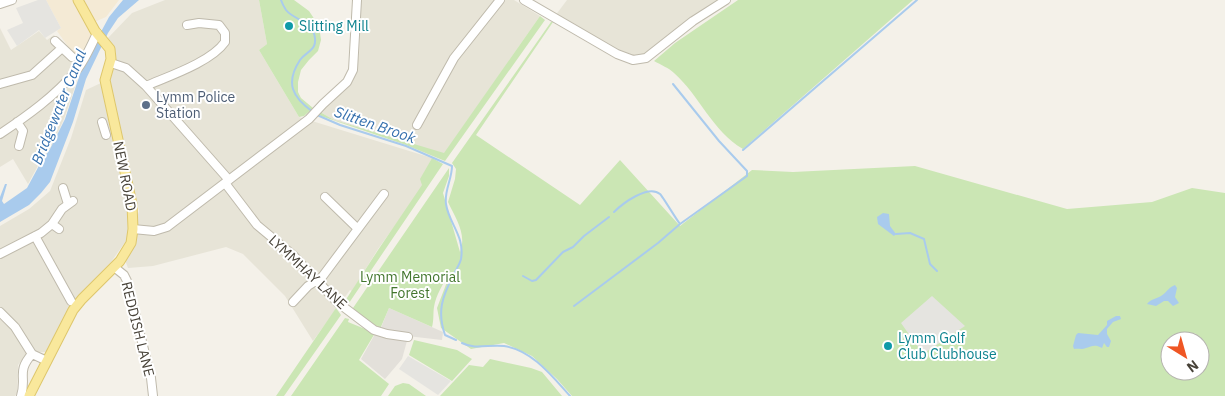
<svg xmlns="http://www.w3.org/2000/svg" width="1225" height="396" font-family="'IBM Plex Sans',sans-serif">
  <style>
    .residential { fill: #e7e4d7 }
    .commercial { fill: #f4ead5 }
    .industrial { fill: #e3e0da }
    .green { fill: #cbe6b4; fill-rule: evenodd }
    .parking { fill: #e5e4e0 }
    .water { fill: #a9cbed }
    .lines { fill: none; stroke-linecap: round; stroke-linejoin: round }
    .stream { stroke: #a9cbed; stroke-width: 2 }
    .minor-casing { stroke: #bfbaac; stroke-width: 10 }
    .major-casing { stroke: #dec76c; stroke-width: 11 }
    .minor { stroke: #fff; stroke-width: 8 }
    .major { stroke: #f9e89c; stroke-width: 9 }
    .culture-dot { fill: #0f9aa8; stroke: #fff; stroke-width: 2 }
    .service-dot { fill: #5c6f8a; stroke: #fff; stroke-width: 2 }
    .labels { text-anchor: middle; stroke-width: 4; stroke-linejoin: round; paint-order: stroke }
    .culture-label { font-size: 14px; fill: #0d838f; stroke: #fff; text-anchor: start }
    .service-label { font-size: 14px; fill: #4e5e75; stroke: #fff; text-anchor: start }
    .street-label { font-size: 14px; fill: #474238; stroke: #fff }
    .park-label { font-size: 14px; fill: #42762d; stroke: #fff }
    .water-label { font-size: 15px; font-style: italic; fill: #3570ae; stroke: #fff }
  </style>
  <rect width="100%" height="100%" fill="#f4f1e9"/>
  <path class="residential" d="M165 0H259L267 44 259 50 299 117 432 158 421 179 423 185 409 206 378 249 352 291 350 290 313 341 285 296 243 254 226 247 153 266 128 268 125 260 139 211 108 83 110 73 114 67 116 59 115 50 107 39 132 13Z
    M361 0H514L540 16 444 154 334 120 320 112 353 81 359 55Z
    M567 0H724L648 54 638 58 623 56 555 16Z
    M0 28 11 50 39 31 47 40 54 35 75 61 76 84 64 119 50 149 40 162 28 184 13 159 0 167Z
    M103 82 127 201 128 238 111 262 71 303 47 352H38L31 348 18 365 17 393 15 396H0V226L29 209 50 191 71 138 86 90Z"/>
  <path class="commercial" d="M46 0H119L106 17 92 23 94 36 84 55 77 59 57 31 61 28Z"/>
  <path class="industrial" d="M389 308 443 332 442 340 390 334 380 330Z
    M375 334 407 341 402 359 385 379 361 359Z"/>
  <path class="green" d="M259 0H294L309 11 319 26 321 40 318 51 309 60 301 70 298 82V92L301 98 313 108 304 116 299 117 259 50 267 44Z
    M738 0H913L743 149C712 131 700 96 674 73 669 68 661 65 654 61L675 43Z
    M540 16 545 20 445 161 406 145 318 115 320 112 334 120 444 153Z
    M551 22H553L476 135 580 205 620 160 680 226 752 170 793 172 915 166 1067 209 1152 202 1192 188 1225 193V396H572L557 379 532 356 504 343 471 349 441 328 437 308 450 274C443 283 436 295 434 307 433 313 434 320 432 327L389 308 380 329 373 327 353 308 449 168V176L443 193 460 252C467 234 456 219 448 202L455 179 456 169 452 163ZM1170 341H1200V371H1170Z
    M432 158 443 164 349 303 345 301 378 250 422 185 420 179Z
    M336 308 341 315 284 396H276Z
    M345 318 349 319 348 322 375 333 359 360 389 384 381 396H291Z
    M414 340 457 350 472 359 452 381 409 355Z
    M490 359 531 368 542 372 562 396H440L469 365 483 367Z
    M403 383 409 384 426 396H388L395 386Z"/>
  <path class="parking" d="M38 0H46L61 28 45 38 39 30 17 46 7 30 23 23 16 8Z
    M932 296 965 326 923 354 901 323Z
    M408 356 451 381 438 395 399 369Z"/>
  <path class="water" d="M123 0H139L118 18 108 33 86 79 73 122 50 182 41 193 29 205 0 222V197L5 184H7L2 201 4 204 27 188 41 162 50 149 65 119 83 65 109 17Z
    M883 213 889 214 890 226 896 234 894 236 878 224 877 217Z
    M1175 285 1177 288 1175 297 1179 303 1173 306 1168 301H1164L1156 306 1147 304C1151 299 1156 299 1161 296 1167 292 1169 287 1175 285Z
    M1116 316H1120L1121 319 1113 322 1107 329V334L1111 341 1109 347H1107L1104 343 1102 348C1095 344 1092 346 1086 348 1082 350 1078 348 1074 349L1073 346 1076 335 1078 333 1098 335 1107 325V321Z"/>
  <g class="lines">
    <path class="stream" d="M281 0C282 3 284 7 286 10 293 19 309 21 313 31 315 35 316 42 314 46 311 52 304 54 300 60 285 83 292 97 313 112
      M317 115 340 125 406 146 452 166C452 179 444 191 446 204 449 224 465 236 461 259 460 264 455 271 453 276 442 297 437 312 445 335L456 340
      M743 150 917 0
      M614 212C622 204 648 184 660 194 663 197 676 219 680 224
      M896 234 910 233 924 239 930 264 937 271
      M523 276 532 281 536 280 563 252 573 247 584 236 609 217
      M574 306 658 243 680 224 747 176V171L719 141 673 84
      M462 343C475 350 490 344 504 346 532 350 552 376 570 396"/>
    <g class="minor-casing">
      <path id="minor" d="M524 0 617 54 633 60 646 58 693 21 726 0
        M0 4 12 0
        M55 41 72 57
        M111 63 126 68 146 86 229 180
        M0 84 32 75 62 48
        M146 86C169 76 211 62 225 42V33L219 25 199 23 187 25
        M17 122 23 131 19 146
        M102 122 106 135
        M417 125 454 58 500 0
        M0 134C27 116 55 96 76 71 85 60 91 46 97 33
        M225 183 257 225 293 255 337 302 374 330 387 334 408 337
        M63 188 68 204
        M325 197 357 228
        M59 229 52 224 62 209 73 201
        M133 229 154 231 167 227 309 119 323 104 347 82 353 70 357 0
        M35 236 71 301
        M0 254 41 233 52 224
        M114 267 124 275 127 281 151 378 153 396
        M293 302 308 286 322 277 384 194
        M0 312 15 327 32 354 47 361
        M21 396C27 377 16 372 32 354"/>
    </g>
    <g class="major-casing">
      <path id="major" d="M29 396 73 310 82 299 120 261 131 243 133 229 132 204 105 80 111 59 110 49 95 31 78 0"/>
    </g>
    <use href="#minor" class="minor"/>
    <use href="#major" class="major"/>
  </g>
  <g class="culture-dot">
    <circle cx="289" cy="26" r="5"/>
    <circle cx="888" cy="346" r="5"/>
  </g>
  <circle class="service-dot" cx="146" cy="105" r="5"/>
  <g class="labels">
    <g class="culture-label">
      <text x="299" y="31">Slitting Mill</text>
      <text x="898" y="343">Lymm Golf<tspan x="898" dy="16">Club Clubhouse</tspan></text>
    </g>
    <g class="service-label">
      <text x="156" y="102">Lymm Police<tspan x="156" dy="16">Station</tspan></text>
    </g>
    <g class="street-label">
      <text transform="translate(125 176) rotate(79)" y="5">NEW ROAD</text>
      <text transform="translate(308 272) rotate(43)" y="5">LYMMHAY LANE</text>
      <text transform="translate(138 329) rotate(76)" y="5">REDDISH LANE</text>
    </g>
    <g class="park-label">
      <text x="410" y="282">Lymm Memorial<tspan x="410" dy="16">Forest</tspan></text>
    </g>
    <g class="water-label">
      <text transform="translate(59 107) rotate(-68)" y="5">Bridgewater Canal</text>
      <text transform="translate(375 125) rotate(19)" y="5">Slitten Brook</text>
    </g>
  </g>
  <g transform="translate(1185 356) rotate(143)"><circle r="24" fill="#ffffff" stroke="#b5b3af"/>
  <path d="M0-4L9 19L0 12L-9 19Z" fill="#ef5624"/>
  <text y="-8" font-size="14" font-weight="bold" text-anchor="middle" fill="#474238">N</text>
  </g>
</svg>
